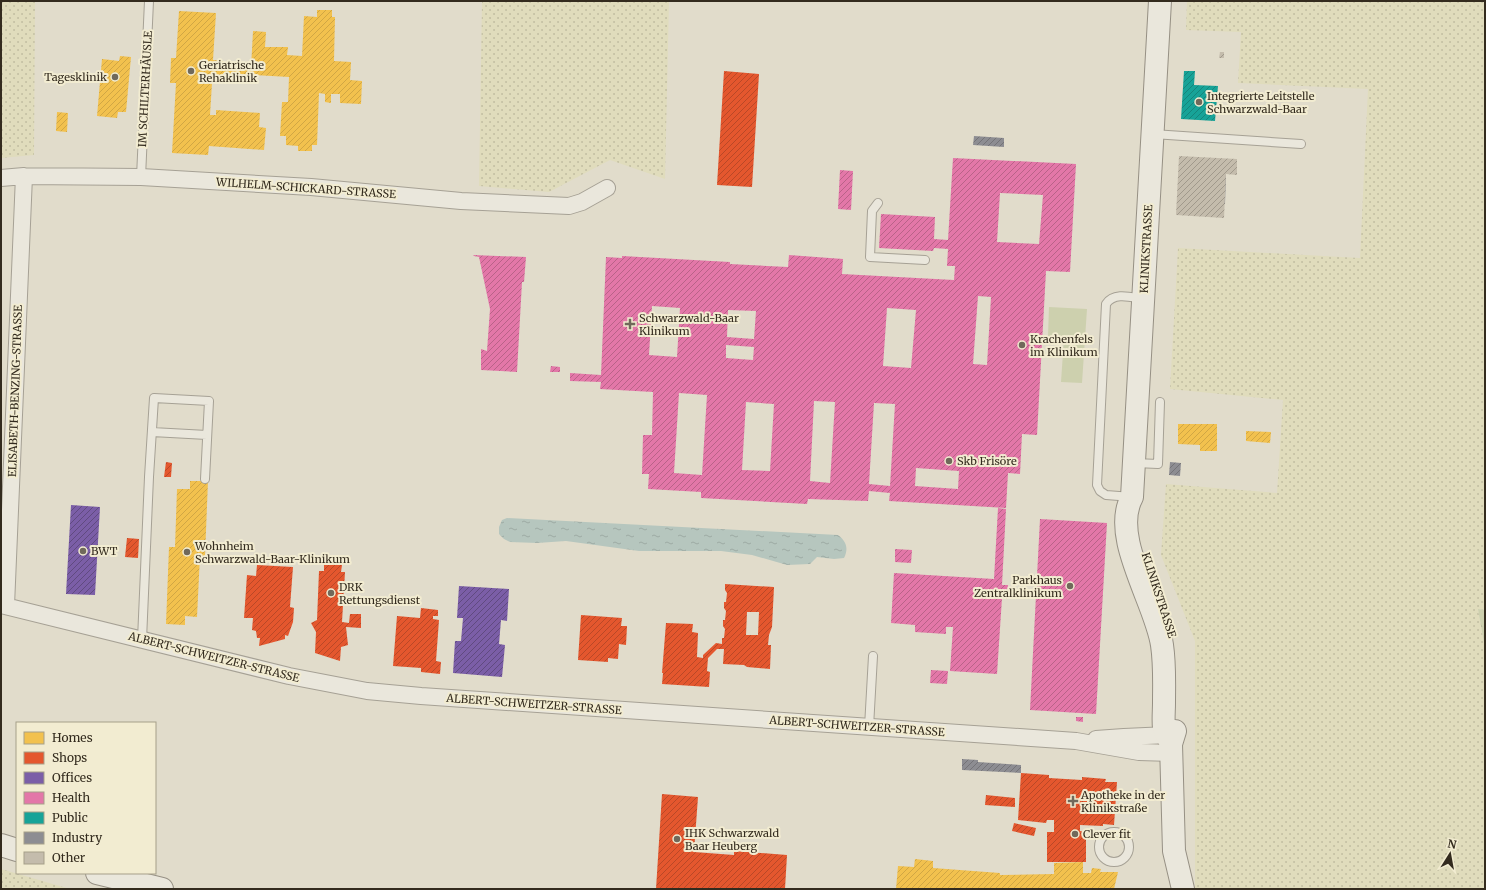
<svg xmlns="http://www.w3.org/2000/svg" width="1486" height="890" font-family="Merriweather,serif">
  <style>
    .farmland { fill: url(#farmland-dots) }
    .green { fill: #cdd0ae }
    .forest { fill: url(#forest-firs) }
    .water { fill: url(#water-ripples) }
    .homes { fill: url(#homes-hatch) }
    .shops { fill: url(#shops-hatch); fill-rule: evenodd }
    .offices { fill: url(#offices-hatch) }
    .health { fill: url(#health-hatch); fill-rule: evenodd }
    .public { fill: url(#public-hatch) }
    .industry { fill: url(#industry-hatch) }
    .building { fill: url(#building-hatch) }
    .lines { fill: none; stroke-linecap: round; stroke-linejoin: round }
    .lane-casing { stroke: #a6a195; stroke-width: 10 }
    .street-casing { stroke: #a6a195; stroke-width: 18 }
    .secondary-casing { stroke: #969084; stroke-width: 24 }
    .lane { stroke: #eae7dc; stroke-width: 8 }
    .street { stroke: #eae7dc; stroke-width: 16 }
    .secondary { stroke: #eae7dc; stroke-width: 22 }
    .poi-dot { fill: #70695b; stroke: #f2ecd1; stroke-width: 1.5 }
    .labels { text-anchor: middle; stroke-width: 4; stroke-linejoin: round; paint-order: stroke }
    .poi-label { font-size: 11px; fill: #332b1e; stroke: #f2ecd1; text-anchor: start }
    .street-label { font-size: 11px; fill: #332b1e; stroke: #f2ecd1 }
  </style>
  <defs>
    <pattern id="farmland-dots" width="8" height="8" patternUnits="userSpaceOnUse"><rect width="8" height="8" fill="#e0dcbc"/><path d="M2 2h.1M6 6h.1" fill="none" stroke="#c1bda1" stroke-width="1.8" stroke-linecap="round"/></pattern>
    <pattern id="forest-firs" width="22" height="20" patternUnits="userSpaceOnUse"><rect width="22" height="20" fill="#cdd0ae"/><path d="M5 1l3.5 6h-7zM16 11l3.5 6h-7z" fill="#b0b395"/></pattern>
    <pattern id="water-ripples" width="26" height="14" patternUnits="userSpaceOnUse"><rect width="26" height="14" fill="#b6c6be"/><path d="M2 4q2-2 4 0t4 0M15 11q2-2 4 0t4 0" fill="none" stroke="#9daaa3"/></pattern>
    <pattern id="homes-hatch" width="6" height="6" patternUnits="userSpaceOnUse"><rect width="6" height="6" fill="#f2c14e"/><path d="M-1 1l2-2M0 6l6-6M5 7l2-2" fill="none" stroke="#d0a644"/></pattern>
    <pattern id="shops-hatch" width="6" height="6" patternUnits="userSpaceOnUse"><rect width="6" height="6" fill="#e4572e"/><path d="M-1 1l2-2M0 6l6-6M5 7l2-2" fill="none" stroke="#b94827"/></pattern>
    <pattern id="offices-hatch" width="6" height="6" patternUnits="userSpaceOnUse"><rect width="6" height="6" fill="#7b5ea7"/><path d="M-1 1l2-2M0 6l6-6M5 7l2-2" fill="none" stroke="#604a80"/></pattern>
    <pattern id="health-hatch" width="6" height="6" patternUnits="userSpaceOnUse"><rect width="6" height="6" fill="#e377a8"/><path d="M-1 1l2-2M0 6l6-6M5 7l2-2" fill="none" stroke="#b96288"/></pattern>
    <pattern id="public-hatch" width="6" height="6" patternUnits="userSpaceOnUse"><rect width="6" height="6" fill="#17a398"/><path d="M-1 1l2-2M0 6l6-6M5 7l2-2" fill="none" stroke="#15857b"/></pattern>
    <pattern id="industry-hatch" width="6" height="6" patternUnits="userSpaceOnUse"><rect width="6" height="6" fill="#8d8d92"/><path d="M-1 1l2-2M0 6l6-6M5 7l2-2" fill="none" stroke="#747377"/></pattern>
    <pattern id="building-hatch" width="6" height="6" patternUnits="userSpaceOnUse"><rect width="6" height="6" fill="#c4bcac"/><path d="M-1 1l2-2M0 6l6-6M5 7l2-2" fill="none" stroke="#a0998b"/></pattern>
  </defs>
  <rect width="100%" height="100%" fill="#e1dccb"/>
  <path class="farmland" d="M1 1H35L34 155 1 158Z
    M482 1H669L665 179 610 160 549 192 479 186Z
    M1187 1H1485V610L1478 609 1485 648V889H1195V641L1161 555 1166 484 1277 493 1283 400 1170 389 1178 248 1360 258 1368 89 1238 83 1241 32 1186 30Z
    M1 869 70 889H1Z"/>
  <path class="green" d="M1049 307 1087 309 1082 383 1061 382 1064 338 1048 336Z"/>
  <path class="forest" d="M1478 609 1485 610V648Z"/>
  <path class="water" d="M507 518 838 535C846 541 849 548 844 558L834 559 817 557 810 564 787 565 752 555 721 551H639L566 541 537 543 510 542 504 539 499 534V527L502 520Z"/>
  <path class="homes" d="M317 10H332V17H335L334 61 351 62 350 80 362 81 361 104 340 103V94H331V103L325 102V94L319 93 317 145H312V151H298V146L286 145V136H280L282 102H288L289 77 223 73 222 84 212 83 210 115H216V110L260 113 259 127 266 128 264 150 209 146 208 155 172 153 176 83H170L171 58H176L179 11 216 13 213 60 223 61V66L251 68 253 31 266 32 265 47H288L287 55 302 56 304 16 317 17Z
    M120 56 131 57 126 112H118L117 118 97 116 102 59 119 61Z
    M57 112 68 113 67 132 56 131Z
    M1178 424H1217V451H1200V445L1178 444Z
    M1246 431 1271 432 1270 443 1246 441Z
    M190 481H208L205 556H200L197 617 185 616V625L166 624 169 547H175L177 489H190Z
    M915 859 933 861V868L1000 873V875L1054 874V863L1083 862V873H1091L1092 868 1101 869 1100 872H1118L1114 889H896L898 866 914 867Z"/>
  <path class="shops" d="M724 71 759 74 752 187 717 185Z
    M166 462 172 463 171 477H164Z
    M127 538 139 539 138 558 125 557Z
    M324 564 342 565 341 572H345L342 622 349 623 350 614H361V628L346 627 348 645 341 647 340 661 315 653 316 632 311 623 317 620 319 571H324Z
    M257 565 293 567 290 607 294 608 293 622 288 636 285 635V639L259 646 260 638H257L256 631 252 630 253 618H244L247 575 256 576Z
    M725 584 774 587 772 627 769 635 768 645H771L770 669 747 667 744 665 723 664 724 649H717L708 658 707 671 710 672 709 687 662 684 663 673H662L666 623 693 624 692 632 698 633 697 657 703 658V655L716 643 722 644V638H724L725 629 723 626V620H725L726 611 724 608V602H726L727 593 725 590ZM747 612H759L758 635H746Z
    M421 608 438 610V616H433V619L439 620 436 661 441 662 440 674 421 672V668L393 666 397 616 420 618Z
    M581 615 622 618 621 626H627L626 645 619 644 618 659 608 658V662L578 660Z
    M1021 773 1049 775V778L1082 780V777L1106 779 1105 782H1117L1114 825 1103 824V826L1080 825V831L1086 832V862H1047V832H1054V820H1047L1046 823 1018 820Z
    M662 794 698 797 694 852 734 855V851L787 855 785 889H656Z
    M986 795 1015 798V807L985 805Z
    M1014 823 1036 828 1034 836 1012 831Z"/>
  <path class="offices" d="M71 505 100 507 95 595 66 594Z
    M459 586 509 589 507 621 501 620 499 644 505 645 502 677 453 673 455 641H461L463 618H457Z"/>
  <path class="health" d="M953 158 1076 164 1070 272 1046 271 1037 435 1022 434 1020 474 1008 473 1006 508 889 501 890 493 869 491 868 501 808 499 807 504 701 498V492L648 489 649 474H642L643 435H652L653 392 600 389 601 382 570 381V373L601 375 606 257 622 258V256L730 262V264L788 267 789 255 843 259 842 274 954 280 955 266H947L948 249 934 248 933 251 879 248 881 214 935 217 934 239 948 240ZM1000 193 1043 195 1039 244 997 242ZM978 296 991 297 987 365 973 364ZM652 306 680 308 677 357 649 355ZM887 308 916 310 911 368 883 366ZM728 310 756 311 754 339 727 337ZM726 345 754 347 753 360 726 358ZM679 393 707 395 702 475 674 473ZM814 401 835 402 830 483 810 481ZM746 402 774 404 770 471 742 470ZM874 403 895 404 890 486 869 484ZM916 468 959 471 958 489 915 486Z
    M840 170 853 171 851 210 838 209Z
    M473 255 526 257 524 282H522L517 372 481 370V349L487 351 490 309 479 257 474 256Z
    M551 366 560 367V372H550Z
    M998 508 1006 509 1002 585H1008L1007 599 1002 598 997 674 950 671 953 627H946V634L915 632V625L891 623 894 573 994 579Z
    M1040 519 1107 523 1096 714 1030 710Z
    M895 549 912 550 911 563 895 562Z
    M931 670 948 671 947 684 930 683Z
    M1076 717H1083V722L1076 721Z"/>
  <path class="public" d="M1184 71H1195L1194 85 1218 86 1215 121 1181 119Z"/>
  <path class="industry" d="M974 136 1004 138V147L973 145Z
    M1192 172 1226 174 1225 204 1191 202Z
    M1170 462 1181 463 1180 476 1169 475Z
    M962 759 978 760V762L1021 765V773L962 770Z"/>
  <path class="building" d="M1220 52H1224V58H1219Z
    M1179 156 1237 159V175L1226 174 1224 218 1176 215Z"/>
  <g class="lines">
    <g class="lane-casing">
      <path id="lane" d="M1153 134 1301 144
        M141 177 149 1
        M878 203 872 211 870 257 925 260
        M152 432 207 435
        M1135 463 1158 464 1160 402
        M1132 497 1106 495 1100 491 1097 485 1106 304C1114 292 1130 297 1142 299
        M142 640 149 477 154 398 209 401 205 479
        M869 727 873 656
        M1099 847a15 15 0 1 1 30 0a15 15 0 1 1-30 0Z"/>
    </g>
    <g class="street-casing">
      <path id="street" d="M1 178 24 176 141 177 311 187 461 201 569 206 582 202 607 188
        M1 605 289 676 367 691 421 696 1076 741 1139 752 1172 753
        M6 606 24 176
        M1096 739 1124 737 1168 735"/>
    </g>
    <g class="secondary-casing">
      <path id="secondary" d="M1160 1 1132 497C1110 537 1156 603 1162 645 1165 665 1164 684 1164 703 1164 711 1163 720 1164 728 1165 733 1169 739 1171 744
        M1175 731 1171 744 1174 851 1183 889
        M1 845 17 850
        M97 873 162 889"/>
    </g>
    <use href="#lane" class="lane"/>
    <use href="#street" class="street"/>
    <use href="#secondary" class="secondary"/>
  </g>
  <g class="poi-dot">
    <circle cx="191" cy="71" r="4"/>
    <circle cx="115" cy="77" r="4"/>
    <circle cx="1199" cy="102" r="4"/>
    <path d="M628 318h4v4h4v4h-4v4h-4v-4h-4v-4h4z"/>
    <circle cx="1022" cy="345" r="4"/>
    <circle cx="949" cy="461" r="4"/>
    <circle cx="83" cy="551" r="4"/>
    <circle cx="187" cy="552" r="4"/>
    <circle cx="1070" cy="586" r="4"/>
    <circle cx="331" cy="593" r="4"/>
    <path d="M1071 795h4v4h4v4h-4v4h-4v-4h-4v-4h4z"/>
    <circle cx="1075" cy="834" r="4"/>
    <circle cx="677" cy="839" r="4"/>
  </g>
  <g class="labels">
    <g class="poi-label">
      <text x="199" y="69">Geriatrische<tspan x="199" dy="13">Rehaklinik</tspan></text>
      <text x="107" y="81" text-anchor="end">Tagesklinik</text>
      <text x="1207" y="100">Integrierte Leitstelle<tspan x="1207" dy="13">Schwarzwald-Baar</tspan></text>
      <text x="639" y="322">Schwarzwald-Baar<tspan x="639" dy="13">Klinikum</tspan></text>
      <text x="1030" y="343">Krachenfels<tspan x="1030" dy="13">im Klinikum</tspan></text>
      <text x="957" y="465">Skb Frisöre</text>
      <text x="195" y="550">Wohnheim<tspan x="195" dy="13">Schwarzwald-Baar-Klinikum</tspan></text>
      <text x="91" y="555">BWT</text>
      <text x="1062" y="584" text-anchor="end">Parkhaus<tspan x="1062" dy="13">Zentralklinikum</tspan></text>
      <text x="339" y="591">DRK<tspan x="339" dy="13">Rettungsdienst</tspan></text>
      <text x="1081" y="799">Apotheke in der<tspan x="1081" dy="13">Klinikstraße</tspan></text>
      <text x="685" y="837">IHK Schwarzwald<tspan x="685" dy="13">Baar Heuberg</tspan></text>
      <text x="1083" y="838">Clever fit</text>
    </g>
    <g class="street-label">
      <text transform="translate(145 89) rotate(-87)" y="4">IM SCHILTERHÄUSLE</text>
      <text transform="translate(306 188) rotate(4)" y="4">WILHELM-SCHICKARD-STRASSE</text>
      <text transform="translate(1146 249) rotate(-87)" y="4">KLINIKSTRASSE</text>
      <text transform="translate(15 391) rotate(-88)" y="4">ELISABETH-BENZING-STRASSE</text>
      <text transform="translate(1159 595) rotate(72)" y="4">KLINIKSTRASSE</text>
      <text transform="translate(214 657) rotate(14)" y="4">ALBERT-SCHWEITZER-STRASSE</text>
      <text transform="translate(534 704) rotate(4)" y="4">ALBERT-SCHWEITZER-STRASSE</text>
      <text transform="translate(857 726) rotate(4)" y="4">ALBERT-SCHWEITZER-STRASSE</text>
    </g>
  </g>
  <rect width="1486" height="890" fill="none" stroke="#332b1e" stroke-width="4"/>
  <rect x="16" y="722" width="140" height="152" fill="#f2ecd1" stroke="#a69f89"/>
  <rect x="24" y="732" width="20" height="12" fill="#f2c14e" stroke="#a69f89"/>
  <text x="52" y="742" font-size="12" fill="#332b1e">Homes</text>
  <rect x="24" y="752" width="20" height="12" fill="#e4572e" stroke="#a69f89"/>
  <text x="52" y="762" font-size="12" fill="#332b1e">Shops</text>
  <rect x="24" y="772" width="20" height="12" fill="#7b5ea7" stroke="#a69f89"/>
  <text x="52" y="782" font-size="12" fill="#332b1e">Offices</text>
  <rect x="24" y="792" width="20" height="12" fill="#e377a8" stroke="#a69f89"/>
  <text x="52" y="802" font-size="12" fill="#332b1e">Health</text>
  <rect x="24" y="812" width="20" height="12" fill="#17a398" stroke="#a69f89"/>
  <text x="52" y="822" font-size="12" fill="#332b1e">Public</text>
  <rect x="24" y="832" width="20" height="12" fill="#8d8d92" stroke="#a69f89"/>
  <text x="52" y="842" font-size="12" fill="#332b1e">Industry</text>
  <rect x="24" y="852" width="20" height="12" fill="#c4bcac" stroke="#a69f89"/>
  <text x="52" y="862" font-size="12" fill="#332b1e">Other</text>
  <g transform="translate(1450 854) rotate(11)" stroke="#f2ecd1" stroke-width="3" paint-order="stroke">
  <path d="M0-3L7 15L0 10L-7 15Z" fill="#332b1e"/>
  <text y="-6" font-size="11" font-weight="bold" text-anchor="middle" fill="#332b1e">N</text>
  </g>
</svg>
